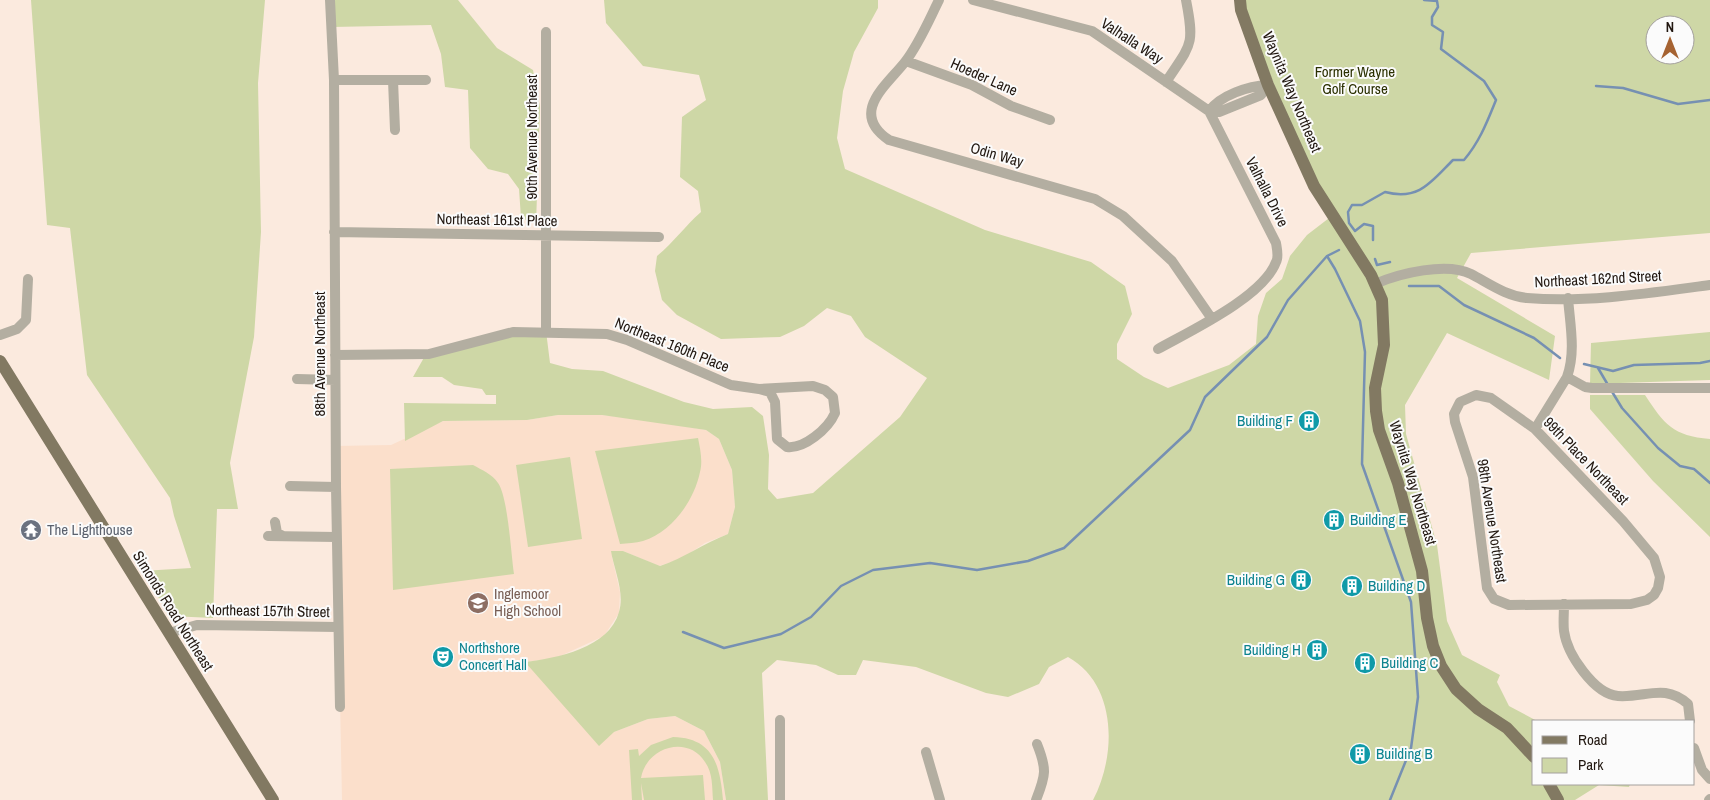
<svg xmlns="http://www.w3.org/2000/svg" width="1710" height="800" font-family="'Archivo Narrow',sans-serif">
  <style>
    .built { fill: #fbdfcb }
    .green { fill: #ced7a6; fill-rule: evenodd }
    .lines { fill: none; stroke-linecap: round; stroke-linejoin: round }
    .stream { stroke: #7690b2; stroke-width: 2.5 }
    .minor { stroke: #b3aea1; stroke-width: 10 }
    .major { stroke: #827962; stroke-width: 12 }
    .labels { text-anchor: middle; stroke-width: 4; stroke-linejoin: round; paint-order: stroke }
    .street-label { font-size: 15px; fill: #211710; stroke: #fbfbfb }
    .park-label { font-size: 15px; fill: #2b3000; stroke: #fbfbfb }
    .culture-label { font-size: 15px; fill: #0d838f; stroke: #fbfbfb; text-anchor: start }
    .worship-label { font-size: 15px; fill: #5b616d; stroke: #fbfbfb; text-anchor: start }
    .education-label { font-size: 15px; fill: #785e54; stroke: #fbfbfb; text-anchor: start }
  </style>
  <rect width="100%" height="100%" fill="#fbeade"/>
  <path class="built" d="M558 415H602L642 419 706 430 719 439 732 470 735 507 728 534 705 543 681 559 659 566 623 551 612 557 620 592 619 613 604 636 556 658 526 662 614 732 648 719 675 716 704 731 720 762 726 800H342L335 446 391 445 443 421 527 420Z"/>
  <path class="green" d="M31 0H265L258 83 261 232 254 337 230 463 238 509H217L213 618 170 616 142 571 191 568 174 516 170 498 87 375 70 228 47 225Z
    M331 0H458L497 48 533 70 540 107 536 224 521 218 519 189 508 174 488 169 470 148 468 90 445 87 441 54 431 25 332 27Z
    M604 0H878V8L854 52 843 91 837 138 845 169 985 230 1091 262 1125 286 1132 314 1117 344V359L1144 377 1168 388 1229 365 1256 344 1258 316 1266 293 1282 279 1290 256 1307 235 1333 215 1315 186 1240 0H1710V233L1471 253 1457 278 1555 336 1549 380 1447 333 1405 405 1406 434 1437 545 1447 621 1462 655 1500 675 1497 682 1509 706 1537 721H1534V784H1630L1629 787 1599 785 1575 800H1093C1117 755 1117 684 1068 657L1049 667 1039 684 1008 697 986 693 916 667 863 660 856 675H838L816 665 777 660 762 673 768 800H726L720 762 704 731 675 716 648 719 614 732 599 746 525 662C557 658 609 648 619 612 625 592 614 570 611 551H623L660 566C684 558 704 543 728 534L735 507 732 470 719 439 706 430 602 415H558L527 420 443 421 405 441 404 403 496 404V395H486L482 389 454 385 442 377H413L426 354 513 332 546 331 550 363 572 369 603 371 684 402 713 409 752 407 763 416 769 455 768 489 777 499 813 493 900 417 927 378 865 337 851 316 827 308 804 326 780 337 721 339 677 315 662 300 655 271 657 256C674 242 685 226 701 212L698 191 680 177 682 117 706 100 699 75 643 66 606 23ZM1655 25H1685V55H1655Z
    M1710 332V380L1590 384 1591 343Z
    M1590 395H1645C1664 424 1673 436 1710 439V537L1653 481 1590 409Z
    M698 438C700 448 703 461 700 472 694 501 672 532 643 541 636 543 627 543 620 544L595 451Z
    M570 457 582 539 528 547 516 465Z
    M473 465C482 470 492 474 498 483 508 497 511 554 514 574L393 590 390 469Z
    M673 737C714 738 720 766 723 800H713C712 787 713 773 705 762 687 734 646 748 641 778L703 775 705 800H644L641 783 642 800H632L629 750 638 749 639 756 651 745Z"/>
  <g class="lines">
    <path class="stream" d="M1596 86 1623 88 1678 104 1710 100
      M1373 240V226L1364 224 1355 231 1349 223 1348 212 1352 205H1362L1385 192C1419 201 1431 182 1453 160H1464C1480 141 1487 122 1496 100L1484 81 1441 49 1443 32 1432 25V17L1438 7 1437 1 1424 0
      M1327 256 1335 269 1360 321 1365 352 1362 464 1411 602 1418 697 1411 748 1390 800
      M1375 259 1377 265 1390 262
      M1409 286H1439L1464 305 1534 338 1560 358
      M1584 364 1613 371 1634 365 1700 363 1710 361
      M1598 368 1608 385
      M1611 390 1622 408 1658 448 1680 466 1694 469 1710 483
      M683 632 724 648 781 634 811 617 841 586 873 570 930 563 977 570 1028 561 1064 548 1190 430 1205 397 1267 337 1288 300 1327 256 1339 250"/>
    <path class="minor" d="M330 0 334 80 336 487 340 707
      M939 0C929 20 919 44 905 62 886 86 849 113 889 140L1095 199 1123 216 1172 261 1212 319
      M973 0 1092 31 1209 111 1219 112 1261 95 1268 85
      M906 61 972 85 1011 106 1050 120
      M334 80H426
      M393 80 395 130
      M1166 82C1191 44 1195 46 1186 0
      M1209 111C1221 95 1248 86 1268 85
      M334 232 659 237
      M1375 284C1400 273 1447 262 1471 274 1490 284 1506 296 1527 298 1587 303 1650 293 1710 285
      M546 331V32
      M0 335 17 329 26 320 28 279
      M1158 349C1190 331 1263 297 1276 262 1279 257 1277 249 1276 243L1209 111
      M335 355 429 354 513 332 607 334 627 340 731 385 759 389 813 386 825 390 833 397 835 413C828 429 804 449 787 447L777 439 775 402 770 392 759 389
      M1567 377 1585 387 1592 388H1710
      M297 379 335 380
      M1476 395 1491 398 1535 429 1623 521 1654 558 1660 577 1658 588 1654 595 1647 600 1631 604 1509 605 1494 599 1487 588 1473 477 1455 422 1454 414 1460 402Z
      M1535 429 1567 377C1576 352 1570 324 1568 298
      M290 486 336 487
      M275 522 277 533 283 536
      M268 536 336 537
      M1564 604C1564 613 1563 623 1564 631 1567 654 1594 694 1618 696 1646 698 1664 683 1688 704L1690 721
      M169 633 197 625 337 627
      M780 720V800
      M1694 748 1702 770 1710 779
      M926 752 940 800
      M1036 800C1046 775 1047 769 1037 744
      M1709 800 1710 799"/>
    <path class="major" d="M1240 0 1241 10 1268 85 1314 186 1371 275 1382 300 1384 345 1375 388 1376 411 1379 430 1398 483 1422 571 1427 618 1433 646 1441 666 1456 689 1478 709 1507 728 1534 757
      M0 361 273 800
      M1549 784 1558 800"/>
  </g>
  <defs>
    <g id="building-disc" transform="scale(1.125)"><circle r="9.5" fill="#0f9aa8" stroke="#fbfbfb"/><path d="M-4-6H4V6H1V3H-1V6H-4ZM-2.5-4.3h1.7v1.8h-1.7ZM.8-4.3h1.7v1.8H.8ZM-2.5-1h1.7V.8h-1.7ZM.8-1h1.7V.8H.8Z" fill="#fff"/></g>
    <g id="temple-disc" transform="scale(1.125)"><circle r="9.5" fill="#6b7280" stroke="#fbfbfb"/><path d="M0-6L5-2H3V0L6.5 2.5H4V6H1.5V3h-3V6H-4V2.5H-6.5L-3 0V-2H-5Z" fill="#fff"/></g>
    <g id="school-disc" transform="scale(1.125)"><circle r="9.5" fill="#8d6e63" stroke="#fbfbfb"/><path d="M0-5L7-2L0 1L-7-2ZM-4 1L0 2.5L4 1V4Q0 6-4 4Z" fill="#fff"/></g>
    <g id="theatre-disc" transform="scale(1.125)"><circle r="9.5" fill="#0f9aa8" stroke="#fbfbfb"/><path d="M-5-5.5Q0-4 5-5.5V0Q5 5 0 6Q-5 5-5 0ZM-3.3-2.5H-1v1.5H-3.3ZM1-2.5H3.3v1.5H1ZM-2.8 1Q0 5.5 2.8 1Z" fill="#fff"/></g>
  </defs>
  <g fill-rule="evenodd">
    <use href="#building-disc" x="1309" y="421"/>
    <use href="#building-disc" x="1334" y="520"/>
    <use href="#temple-disc" x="31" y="530"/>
    <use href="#building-disc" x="1301" y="580"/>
    <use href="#building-disc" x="1352" y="586"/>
    <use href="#school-disc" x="478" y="603"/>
    <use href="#building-disc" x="1317" y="650"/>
    <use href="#theatre-disc" x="443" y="657"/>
    <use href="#building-disc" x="1365" y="663"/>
    <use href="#building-disc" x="1360" y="754"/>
  </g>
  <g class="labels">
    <g class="street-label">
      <text transform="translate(1132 41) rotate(33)" y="5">Valhalla Way</text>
      <text transform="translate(984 77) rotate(24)" y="5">Hoeder Lane</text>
      <text transform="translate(1292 92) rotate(67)" y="5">Waynita Way Northeast</text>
      <text transform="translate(532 137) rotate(-90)" y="5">90th Avenue Northeast</text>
      <text transform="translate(997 155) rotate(16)" y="5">Odin Way</text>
      <text transform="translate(1267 192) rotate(63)" y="5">Valhalla Drive</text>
      <text transform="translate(497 220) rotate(1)" y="5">Northeast 161st Place</text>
      <text transform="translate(1598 279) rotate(-3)" y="5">Northeast 162nd Street</text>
      <text transform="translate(672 345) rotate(22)" y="5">Northeast 160th Place</text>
      <text transform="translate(320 354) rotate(-90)" y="5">88th Avenue Northeast</text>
      <text transform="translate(1586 461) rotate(46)" y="5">99th Place Northeast</text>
      <text transform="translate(1413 483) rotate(73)" y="5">Waynita Way Northeast</text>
      <text transform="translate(1492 521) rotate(81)" y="5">98th Avenue Northeast</text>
      <text transform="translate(173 611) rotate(58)" y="5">Simonds Road Northeast</text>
      <text transform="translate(268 611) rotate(1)" y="5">Northeast 157th Street</text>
    </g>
    <g class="park-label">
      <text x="1355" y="77">Former Wayne<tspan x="1355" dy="17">Golf Course</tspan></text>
    </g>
    <g class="culture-label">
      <text x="1293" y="426" text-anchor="end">Building F</text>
      <text x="1350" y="525">Building E</text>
      <text x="1285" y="585" text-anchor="end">Building G</text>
      <text x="1368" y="591">Building D</text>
      <text x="459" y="653">Northshore<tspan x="459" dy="17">Concert Hall</tspan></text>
      <text x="1301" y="655" text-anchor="end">Building H</text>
      <text x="1381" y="668">Building C</text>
      <text x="1376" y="759">Building B</text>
    </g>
    <g class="worship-label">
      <text x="47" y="535">The Lighthouse</text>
    </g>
    <g class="education-label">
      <text x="494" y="599">Inglemoor<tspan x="494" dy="17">High School</tspan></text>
    </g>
  </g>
  <rect x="1532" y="720" width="162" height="65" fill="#fbfbfb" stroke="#a4a09d"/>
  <rect x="1542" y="736" width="25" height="8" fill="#827962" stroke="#a4a09d"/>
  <text x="1578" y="745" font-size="15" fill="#211710">Road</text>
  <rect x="1542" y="758" width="25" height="15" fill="#ced7a6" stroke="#a4a09d"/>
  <text x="1578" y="770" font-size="15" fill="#211710">Park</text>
  <g transform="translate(1670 40)"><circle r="24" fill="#fbfbfb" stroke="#a4a09d"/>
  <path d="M0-4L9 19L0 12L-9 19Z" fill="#a66332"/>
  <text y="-8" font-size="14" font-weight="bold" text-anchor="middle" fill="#211710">N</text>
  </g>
</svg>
